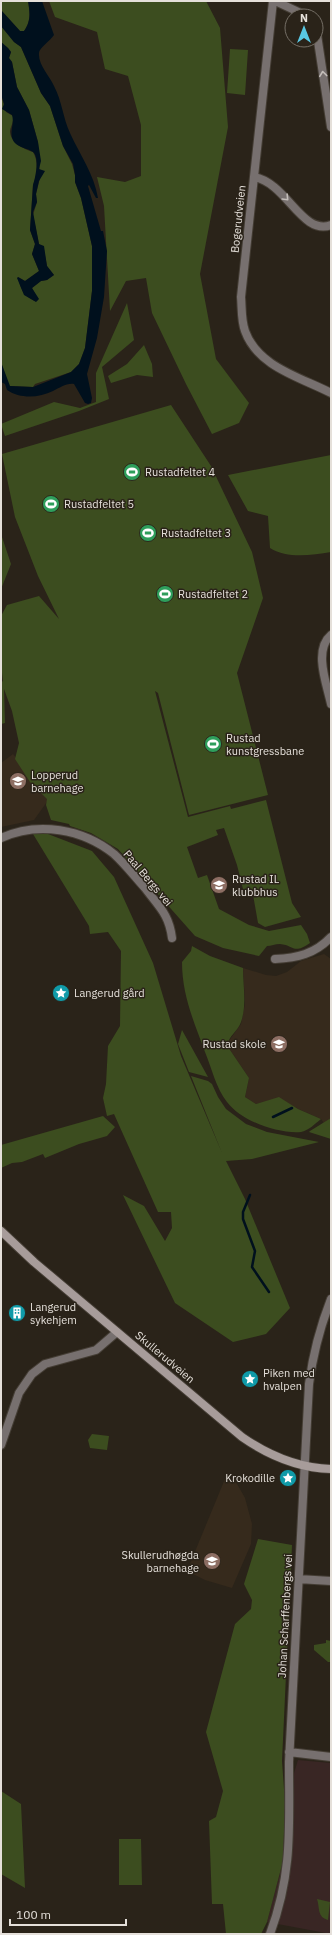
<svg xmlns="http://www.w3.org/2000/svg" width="332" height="1935" font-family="'IBM Plex Sans',sans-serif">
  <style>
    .commercial { fill: #392624 }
    .built { fill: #362a1c }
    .green { fill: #3c4d1f }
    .water { fill: #00101d }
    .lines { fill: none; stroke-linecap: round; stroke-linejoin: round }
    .stream { stroke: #00101d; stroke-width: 2.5 }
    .street-casing { stroke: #443d34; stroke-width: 10 }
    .secondary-casing { stroke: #443d34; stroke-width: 10 }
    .street { stroke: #77706f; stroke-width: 8 }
    .secondary { stroke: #a79c9a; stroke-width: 8 }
    .oneway { stroke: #c4beba }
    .labels { text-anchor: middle; stroke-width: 3; stroke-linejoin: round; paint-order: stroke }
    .street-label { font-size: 11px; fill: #e5e0da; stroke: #2a2319 }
    .poi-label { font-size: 11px; fill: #e5e0da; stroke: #2a2319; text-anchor: start }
  </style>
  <rect width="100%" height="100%" fill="#2a2319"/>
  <path class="commercial" d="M298 1760 331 1763V1934L267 1922 283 1861 285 1803Z"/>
  <path class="built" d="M13 754 49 799 34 820 1 827V763Z
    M324 954 331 959V1133L321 1119 298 1109 279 1098 256 1104 245 1097 249 1078 228 1047V1042L241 1024 245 1004 243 968 266 975 276 976 287 972 301 961Z
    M227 1474 237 1484 245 1498 252 1524 251 1544 232 1588 205 1580 187 1571Z"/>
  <path class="green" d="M1 1H28C30 13 31 21 24 31H20L1 10Z
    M49 1H206L220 28 228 127 200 274 216 359 249 403 239 423 212 434 186 384 152 313 146 278 126 281 110 311 104 206 97 177 125 182 141 176V125L128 76 105 69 97 32 55 17Z
    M1 26 14 42 21 47 41 93 50 106 63 146 72 164 75 175V182L81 198 92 246V291L85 348 79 364 71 372 35 384 33 387 9 386 1 362V95L6 112 13 116C14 123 10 127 10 132 11 143 24 149 33 152 39 162 37 176 33 185L30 230 35 244 32 254 39 271 25 281 18 277C21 290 23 295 35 301L38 300 32 288 41 281 47 280 54 275 47 266 44 250 39 244 33 215 37 202 36 194 40 178 38 142 29 110 17 87 12 62 9 58 11 52 8 48 1 42Z
    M230 49 248 50 245 95 227 93Z
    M127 303 134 340 102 367 109 399 79 411 5 436 1 424 54 402 80 408 96 402V373Z
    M144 345 152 364 153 377 137 375 111 383 108 376 127 364Z
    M171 405 211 466 252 552 263 598 237 673 268 795 189 815 158 693 155 691 188 817 230 806 231 809 266 800 292 903 301 917 265 927 258 923 252 889H243L237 865 224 828 216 830 218 835 187 847 198 878 207 875 219 909 249 925 269 931 301 925 307 934 310 943C293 955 294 945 280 944 275 944 271 946 267 946L259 956 223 948 195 936 118 849 91 833 70 826 69 824 51 820 46 805 47 799 30 782 15 759 19 743 12 711 4 689 5 723 1 724V679L3 682 1 664V616L7 605 39 596 59 619 38 576 15 517 2 454Z
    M331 455V552C311 555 288 559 270 548L268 516 248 511 228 475Z
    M1 534 11 564 1 589Z
    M33 834H48L92 851 114 877 153 963 181 1056 222 1153 191 1076 208 1081 212 1084 218 1097 226 1109 246 1124 267 1132 319 1142 252 1159 226 1161 245 1199 290 1308 266 1334 233 1342 175 1303 123 1195 144 1206 165 1241 172 1228 171 1212H158L114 1114 107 1116 103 1098 106 1084 108 1046 120 1026 121 951 108 932 90 934 89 926Z
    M192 946 210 956 243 968C243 986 247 1005 241 1022 238 1032 227 1036 228 1047L249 1078 245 1097 256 1104 279 1097 298 1109 321 1119C316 1123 308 1131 301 1132 278 1134 241 1121 227 1102 216 1088 212 1069 205 1052 194 1022 182 995 182 962L191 951Z
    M182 1030 208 1077 189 1072 178 1044Z
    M103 1116 115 1127 107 1136 79 1144 45 1158 43 1154 22 1162 12 1163 1 1168V1145Z
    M331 1118V1139L309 1132 310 1131Z
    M92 1434 109 1436 107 1450 90 1448 88 1440Z
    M258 1539 292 1545 282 1761 285 1803 283 1861 267 1922 261 1934H226L223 1904H212L209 1821 216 1817 223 1791 206 1732 235 1624 251 1609 252 1600 244 1584Z
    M326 1640 331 1641V1662H328L314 1650V1645L326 1643Z
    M1 1791 21 1804 25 1888 1 1874Z
    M119 1839H141L142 1885H119Z
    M317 1899 330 1902 328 1920C317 1917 320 1908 317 1899Z"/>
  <path class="water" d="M28 1H42L54 35C50 41 39 48 39 53 38 65 50 76 54 86 62 101 63 118 70 133 80 155 94 174 98 198H96L89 185 88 186 101 231H103L107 251 104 297 97 338 87 374 92 398 91 403 88 404 85 403 74 384C66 383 60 388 53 391 39 398 20 399 7 390L5 384 1 382V362L10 386 33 387 71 372 79 364 85 348 92 291V246L81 198 75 182V175L73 164 63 146 50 106 41 93 21 47 14 42 1 26V10L20 31H24C31 21 30 13 28 1Z
    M1 42 8 48 11 52 9 58 12 62 17 87 29 110 38 142 41 161 39 169 45 171 39 181 36 194 37 202 33 212 39 244 44 246 47 266 54 275 47 280 41 281 32 288 39 299 36 302 24 295 17 278 18 277 25 281 39 271 32 254 35 244 30 230 33 185C35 179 40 158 33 152 27 148 19 148 14 142 8 133 15 125 12 115L2 109 4 104 1 94Z"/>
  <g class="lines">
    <path class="stream" d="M273 1117 292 1108
      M250 1195 243 1212V1219L255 1251 252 1267 269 1292"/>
    <g class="street-casing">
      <path id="street" d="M273 1 241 297C242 308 241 320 245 331 258 367 300 377 331 393
        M275 1 307 16
        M316 28 331 127
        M254 177C287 183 302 236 331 225
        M331 635C313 650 327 685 331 704
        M1 838C38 821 83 829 114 854 125 864 135 877 145 888 159 907 169 914 172 938
        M275 959C297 958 315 954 331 937
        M1 1445 19 1393 32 1374 45 1364 96 1350 117 1332
        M298 1579 331 1581
        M289 1752 331 1757
        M270 1934C293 1872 289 1826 289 1762L309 1384C313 1354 320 1327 331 1299"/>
    </g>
    <g class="secondary-casing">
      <path id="secondary" d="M1 1231 34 1262 242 1437C268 1455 298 1468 331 1469"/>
    </g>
    <use href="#street" class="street"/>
    <use href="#secondary" class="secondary"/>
  </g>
  <defs><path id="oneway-chevron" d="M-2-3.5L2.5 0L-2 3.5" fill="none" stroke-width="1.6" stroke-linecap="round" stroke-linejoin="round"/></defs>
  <g class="oneway">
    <use href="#oneway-chevron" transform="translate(323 74) rotate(-97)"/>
    <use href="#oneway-chevron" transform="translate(286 198) rotate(46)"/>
  </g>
  <defs>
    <g id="stadium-disc" transform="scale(0.9)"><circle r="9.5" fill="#2e9e5b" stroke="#2a2319"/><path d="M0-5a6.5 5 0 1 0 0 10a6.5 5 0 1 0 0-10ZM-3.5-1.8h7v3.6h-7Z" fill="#fff"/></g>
    <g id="school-disc" transform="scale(0.9)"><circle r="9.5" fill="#8d6e63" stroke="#2a2319"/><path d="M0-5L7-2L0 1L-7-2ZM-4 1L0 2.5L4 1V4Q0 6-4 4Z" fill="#fff"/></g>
    <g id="sight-disc" transform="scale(0.9)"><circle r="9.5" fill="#0f9aa8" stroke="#2a2319"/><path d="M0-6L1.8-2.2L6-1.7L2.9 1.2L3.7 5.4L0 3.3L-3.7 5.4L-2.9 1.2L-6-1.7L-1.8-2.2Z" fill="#fff"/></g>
    <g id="building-disc" transform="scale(0.9)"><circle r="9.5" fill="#0f9aa8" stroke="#2a2319"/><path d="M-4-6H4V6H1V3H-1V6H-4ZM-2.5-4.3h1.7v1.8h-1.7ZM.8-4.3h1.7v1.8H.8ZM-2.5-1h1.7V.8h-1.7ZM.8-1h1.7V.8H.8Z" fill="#fff"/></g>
  </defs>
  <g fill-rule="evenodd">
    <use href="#stadium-disc" x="132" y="472"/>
    <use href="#stadium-disc" x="51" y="504"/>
    <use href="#stadium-disc" x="148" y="533"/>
    <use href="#stadium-disc" x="165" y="594"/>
    <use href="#stadium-disc" x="213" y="744"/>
    <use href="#school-disc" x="18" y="781"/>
    <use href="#school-disc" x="219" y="885"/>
    <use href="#sight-disc" x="61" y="993"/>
    <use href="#school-disc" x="279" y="1044"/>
    <use href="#building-disc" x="17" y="1313"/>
    <use href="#sight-disc" x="250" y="1379"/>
    <use href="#sight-disc" x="288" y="1478"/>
    <use href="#school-disc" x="212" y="1561"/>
  </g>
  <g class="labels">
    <g class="street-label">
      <text transform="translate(238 219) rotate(-84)" y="4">Bogerudveien</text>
      <text transform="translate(148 878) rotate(50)" y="4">Paal Bergs vei</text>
      <text transform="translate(165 1357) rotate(40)" y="4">Skullerudveien</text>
      <text transform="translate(285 1616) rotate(-87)" y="4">Johan Scharffenbergs vei</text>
    </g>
    <g class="poi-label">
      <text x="145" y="476">Rustadfeltet 4</text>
      <text x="64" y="508">Rustadfeltet 5</text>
      <text x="161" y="537">Rustadfeltet 3</text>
      <text x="178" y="598">Rustadfeltet 2</text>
      <text x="226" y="742">Rustad<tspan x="226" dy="13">kunstgressbane</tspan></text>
      <text x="31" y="779">Lopperud<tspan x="31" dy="13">barnehage</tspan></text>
      <text x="232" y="883">Rustad IL<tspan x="232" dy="13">klubbhus</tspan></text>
      <text x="74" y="997">Langerud gård</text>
      <text x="266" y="1048" text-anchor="end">Rustad skole</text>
      <text x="30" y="1311">Langerud<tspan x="30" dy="13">sykehjem</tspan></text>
      <text x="263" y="1377">Piken med<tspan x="263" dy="13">hvalpen</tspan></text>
      <text x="275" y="1482" text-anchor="end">Krokodille</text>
      <text x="199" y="1559" text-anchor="end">Skullerudhøgda<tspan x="199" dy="13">barnehage</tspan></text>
    </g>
  </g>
  <rect width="332" height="1935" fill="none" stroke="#e5e0da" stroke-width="4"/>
  <g transform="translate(304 28)"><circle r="19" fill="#2a2319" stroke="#756f66"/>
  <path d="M0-3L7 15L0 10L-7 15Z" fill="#58c8e4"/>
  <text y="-6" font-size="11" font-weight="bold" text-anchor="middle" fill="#e5e0da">N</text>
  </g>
  <path d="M10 1919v6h116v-6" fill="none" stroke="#e5e0da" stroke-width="2"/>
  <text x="16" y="1919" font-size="12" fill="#e5e0da" stroke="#2a2319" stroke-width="3" paint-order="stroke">100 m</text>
</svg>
